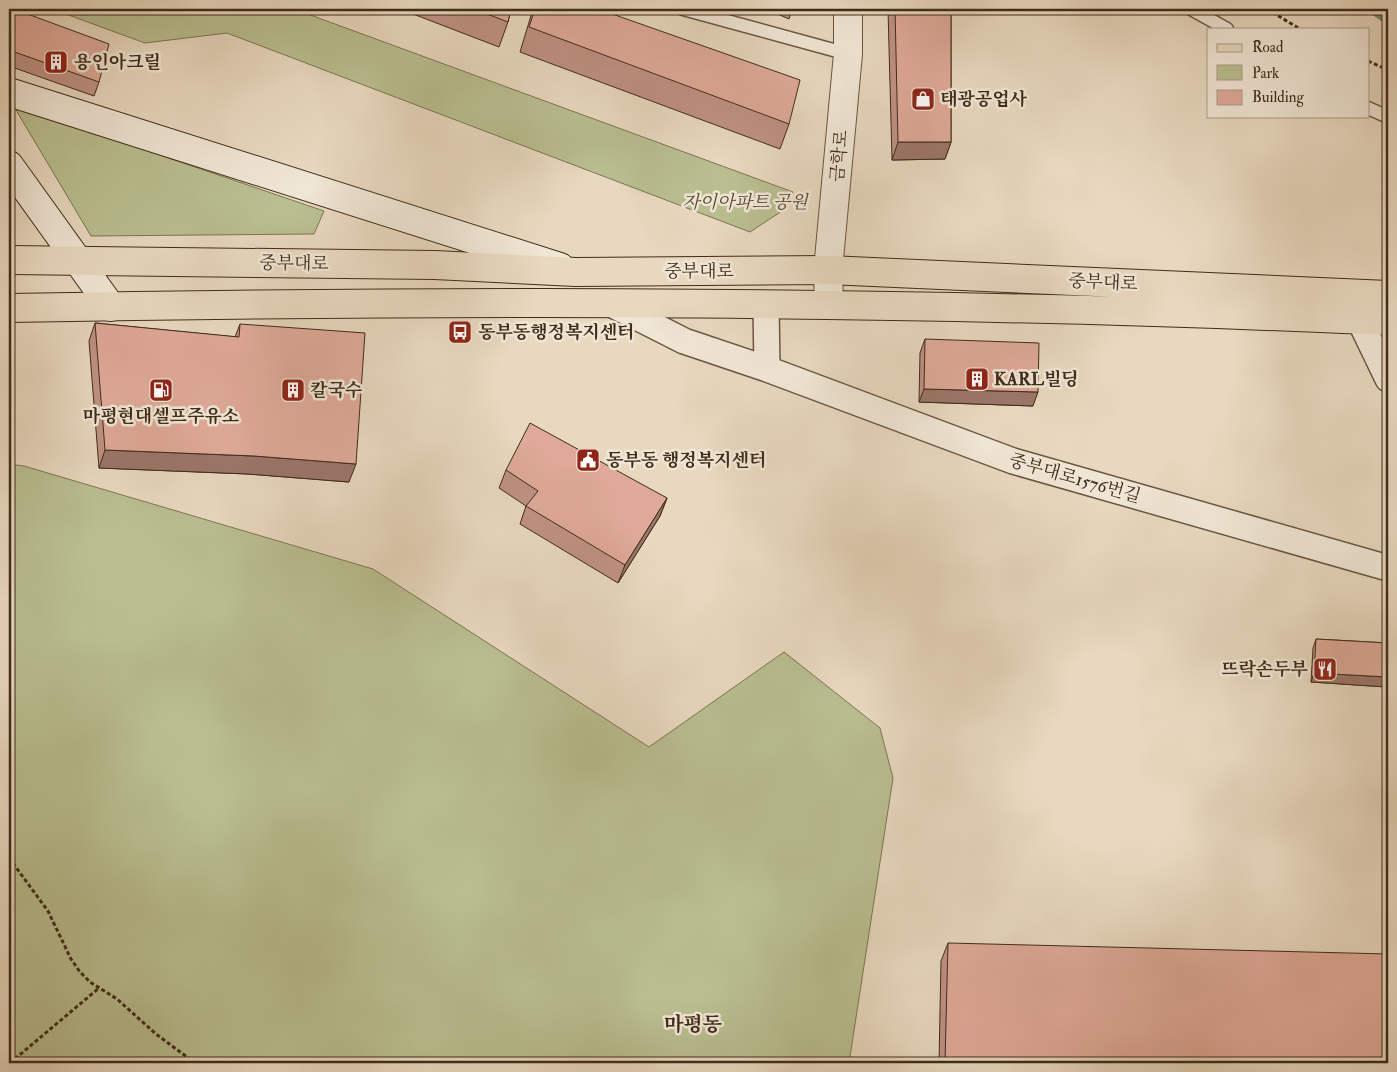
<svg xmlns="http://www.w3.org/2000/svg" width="1397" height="1072" font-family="'IM FELL Double Pica','Noto Serif KR',serif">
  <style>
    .green { fill: #b9be90; stroke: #7c7554 }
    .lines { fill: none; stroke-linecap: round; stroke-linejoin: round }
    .stream { stroke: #748272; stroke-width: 8 }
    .service-casing { stroke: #695742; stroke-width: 15 }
    .minor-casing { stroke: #695742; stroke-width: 28 }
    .tertiary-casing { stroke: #695742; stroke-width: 30 }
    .secondary-casing { stroke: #3f2c19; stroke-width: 30 }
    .primary-casing { stroke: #3f2c19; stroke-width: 30 }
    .path { stroke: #3f2c19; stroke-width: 3; stroke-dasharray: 4 2.5; stroke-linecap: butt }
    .service { stroke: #f0e6d5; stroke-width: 12 }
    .minor { stroke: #f0e6d5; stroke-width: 25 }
    .tertiary { stroke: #f0e6d5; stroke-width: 28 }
    .secondary { stroke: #f0e6d5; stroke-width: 28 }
    .primary { stroke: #e8d8bf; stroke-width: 28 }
    .wall { fill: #bf9183; stroke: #3f2c19 }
    .shaded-wall { fill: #9b766a; stroke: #3f2c19 }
    .building { fill: #dea998; stroke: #3f2c19 }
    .labels { text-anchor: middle; stroke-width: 5; stroke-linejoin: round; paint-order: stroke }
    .poi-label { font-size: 18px; font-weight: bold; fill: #3f2c19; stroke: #f0e6d5; text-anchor: start }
    .street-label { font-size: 18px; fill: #3f2c19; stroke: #f0e6d5 }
    .park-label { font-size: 18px; font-style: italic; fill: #574931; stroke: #f0e6d5 }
    .quarter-label { font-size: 20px; font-weight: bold; fill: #3f2c19; stroke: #f0e6d5 }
  </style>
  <rect width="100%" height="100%" fill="#e8d8bf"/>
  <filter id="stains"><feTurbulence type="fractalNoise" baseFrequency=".004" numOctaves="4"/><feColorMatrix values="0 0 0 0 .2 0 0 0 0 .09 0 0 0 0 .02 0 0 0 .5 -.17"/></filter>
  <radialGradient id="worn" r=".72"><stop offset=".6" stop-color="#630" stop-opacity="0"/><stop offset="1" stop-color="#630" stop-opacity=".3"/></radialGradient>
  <path class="green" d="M52 9H294L793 192 782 211 750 232 227 33 145 43Z
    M13 105 324 211 314 234 91 236Z
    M9 464 24 466 373 569 649 747 784 652 880 728 893 778 849 1063H9Z"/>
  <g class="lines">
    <path class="stream" d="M1371 9 1388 21"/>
    <g class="service-casing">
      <path id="service" d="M683 9 848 54
        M1191 9 1227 29
        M1368 108 1388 117"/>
    </g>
    <g class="minor-casing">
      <path id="minor" d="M611 304 684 341 767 369 1013 461 1388 568
        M766 304 767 369
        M1359 319 1388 379"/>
    </g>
    <g class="tertiary-casing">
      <path id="tertiary" d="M829 304 828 270 848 54V9"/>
    </g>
    <g class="secondary-casing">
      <path id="secondary" d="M9 92 560 267
        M9 165 111 307"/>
    </g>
    <g class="primary-casing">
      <path id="primary" d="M9 260 435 265 576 272 828 270 1388 295
        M9 308C468 300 929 300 1388 321"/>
    </g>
    <path class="path" d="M1267 9 1300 29
      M1368 61 1388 70
      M9 858 48 911 71 959 80 972 90 982 117 999 156 1034 195 1063
      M10 1063 99 988"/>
    <use href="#service" class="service"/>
    <use href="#minor" class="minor"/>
    <use href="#tertiary" class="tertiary"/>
    <use href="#secondary" class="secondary"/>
    <use href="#primary" class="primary"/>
  </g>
  <path class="wall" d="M9 9 99 82 94 96 9 66Z
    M400 9H511L508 22 499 47Z
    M533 9H598L789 124 780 149 520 52Z
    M766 9H792L789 19Z
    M888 9H951V142L945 159 892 160Z
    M95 323 235 337 240 324 349 482 248 474 99 468 89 341Z
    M925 339 1033 406 919 402 920 353Z
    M506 470 667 498 660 516 618 583 520 524 526 506 499 488Z
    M1316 639 1388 643V679L1386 687 1311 682 1313 648Z
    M948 943 1388 1063H939L941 961Z"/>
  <path class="shaded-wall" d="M898 142H951L945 159 892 160Z
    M924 389 1038 392 1033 406 919 402Z
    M105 450 254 456 356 464 349 482 248 474 99 468Z
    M667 498 660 516 618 583 625 565Z
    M1314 673 1388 677V679L1386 687 1311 682Z"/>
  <path class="building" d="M9 9H14L109 44 99 82 9 50Z
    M474 9H511L508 22Z
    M535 9H598L800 80 789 124 529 27Z
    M895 9H951V142H898Z
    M95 323 239 337 240 324 365 333 356 464 254 456 105 450Z
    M925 339 1039 343 1038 392 924 389Z
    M530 423 667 498 625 565 526 506 538 491 506 470Z
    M1316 639 1388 643V677L1314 673Z
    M948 943 1388 954V1063H945Z"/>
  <defs>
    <g id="building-square" transform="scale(1.25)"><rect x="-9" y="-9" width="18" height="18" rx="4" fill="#8f2418" stroke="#f0e6d5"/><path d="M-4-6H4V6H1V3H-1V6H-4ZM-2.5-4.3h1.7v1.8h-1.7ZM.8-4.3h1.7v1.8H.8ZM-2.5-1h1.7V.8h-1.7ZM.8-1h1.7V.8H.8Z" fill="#fff"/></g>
    <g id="shop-square" transform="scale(1.25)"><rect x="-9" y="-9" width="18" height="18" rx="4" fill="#8f2418" stroke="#f0e6d5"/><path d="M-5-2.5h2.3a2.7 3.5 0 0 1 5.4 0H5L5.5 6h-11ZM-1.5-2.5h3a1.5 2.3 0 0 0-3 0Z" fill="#fff"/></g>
    <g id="bus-square" transform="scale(1.25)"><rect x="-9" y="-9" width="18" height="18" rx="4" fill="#8f2418" stroke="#f0e6d5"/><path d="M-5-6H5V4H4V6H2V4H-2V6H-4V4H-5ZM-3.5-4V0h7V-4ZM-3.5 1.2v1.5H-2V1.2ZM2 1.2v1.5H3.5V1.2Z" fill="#fff"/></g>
    <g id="fuel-square" transform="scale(1.25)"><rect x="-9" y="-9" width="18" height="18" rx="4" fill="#8f2418" stroke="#f0e6d5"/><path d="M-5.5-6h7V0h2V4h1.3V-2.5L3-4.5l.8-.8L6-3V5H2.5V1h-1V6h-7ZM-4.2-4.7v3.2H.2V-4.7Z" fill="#fff"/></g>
    <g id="civic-square" transform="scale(1.25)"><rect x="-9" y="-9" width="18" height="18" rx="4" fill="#8f2418" stroke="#f0e6d5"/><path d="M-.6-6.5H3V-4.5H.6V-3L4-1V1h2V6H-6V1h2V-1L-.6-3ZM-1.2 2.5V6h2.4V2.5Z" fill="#fff"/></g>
    <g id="restaurant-square" transform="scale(1.25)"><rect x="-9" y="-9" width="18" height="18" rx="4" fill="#8f2418" stroke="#f0e6d5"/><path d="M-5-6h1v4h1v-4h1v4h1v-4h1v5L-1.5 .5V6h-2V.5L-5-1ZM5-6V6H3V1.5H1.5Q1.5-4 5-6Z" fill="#fff"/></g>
  </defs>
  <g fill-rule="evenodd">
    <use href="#building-square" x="56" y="62"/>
    <use href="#shop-square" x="923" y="99"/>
    <use href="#bus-square" x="460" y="332"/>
    <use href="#building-square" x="977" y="379"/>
    <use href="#fuel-square" x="161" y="390"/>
    <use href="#building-square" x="293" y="390"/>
    <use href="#civic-square" x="588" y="460"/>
    <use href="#restaurant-square" x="1325" y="669"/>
  </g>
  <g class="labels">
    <g class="poi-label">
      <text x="74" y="68">용인아크릴</text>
      <text x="940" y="105">태광공업사</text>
      <text x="478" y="338">동부동행정복지센터</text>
      <text x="994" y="385">KARL빌딩</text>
      <text x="310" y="396">칼국수</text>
      <text x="161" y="422" text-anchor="middle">마평현대셀프주유소</text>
      <text x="606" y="466">동부동 행정복지센터</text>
      <text x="1308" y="675" text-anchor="end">뜨락손두부</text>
    </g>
    <g class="street-label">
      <text transform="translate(839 156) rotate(-85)" y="6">금학로</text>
      <text transform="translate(294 263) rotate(1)" y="6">중부대로</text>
      <text x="699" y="277">중부대로</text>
      <text transform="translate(1103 282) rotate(3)" y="6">중부대로</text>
      <text transform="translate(1075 478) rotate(16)" y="6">중부대로1576번길</text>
    </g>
    <g class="park-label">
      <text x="745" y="208">자이아파트 공원</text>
    </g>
    <g class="quarter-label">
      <text x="693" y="1031">마평동</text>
    </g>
  </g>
  <rect width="1397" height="1072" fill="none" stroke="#e8d8bf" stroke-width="30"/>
  <rect x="10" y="10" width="1377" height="1052" fill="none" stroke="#3f2c19" stroke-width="2.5"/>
  <rect x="15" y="15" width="1367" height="1042" fill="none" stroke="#3f2c19"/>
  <rect x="1207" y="28" width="162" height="90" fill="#f0e6d5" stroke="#a99c8a"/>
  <rect x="1217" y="44" width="25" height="8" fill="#e8d8bf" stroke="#a99c8a"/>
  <text x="1252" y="52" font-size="15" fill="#3f2c19">Road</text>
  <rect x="1217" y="65" width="25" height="15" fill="#b9be90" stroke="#a99c8a"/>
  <text x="1252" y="78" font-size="15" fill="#3f2c19">Park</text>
  <rect x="1217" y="90" width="25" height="15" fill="#dea998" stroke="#a99c8a"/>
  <text x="1252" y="102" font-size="15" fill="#3f2c19">Building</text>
  <rect width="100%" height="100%" filter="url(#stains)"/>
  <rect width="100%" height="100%" fill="url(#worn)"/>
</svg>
